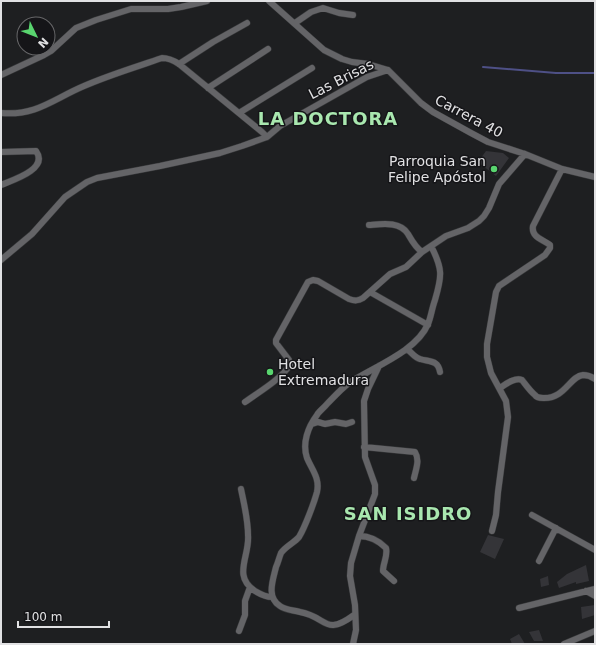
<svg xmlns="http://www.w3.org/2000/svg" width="596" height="645" font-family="'DejaVu Sans',sans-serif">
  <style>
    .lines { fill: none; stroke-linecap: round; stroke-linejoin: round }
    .stream { stroke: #4e5086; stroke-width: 2 }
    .building { fill: #343438 }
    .street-casing { stroke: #38393b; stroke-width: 7 }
    .street { stroke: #646467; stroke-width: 6 }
    .poi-dot { fill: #59d56f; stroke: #151518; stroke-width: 1.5 }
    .labels { text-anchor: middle; stroke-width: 3; stroke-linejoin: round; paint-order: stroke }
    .street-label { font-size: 14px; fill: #e1e1e3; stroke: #151518 }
    .poi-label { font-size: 14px; fill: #e1e1e3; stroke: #151518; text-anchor: end }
    .district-label { font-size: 18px; font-weight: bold; letter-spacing: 1px; fill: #a9e7af; stroke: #151518 }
  </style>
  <rect width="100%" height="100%" fill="#1e1f21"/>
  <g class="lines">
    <path class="stream" d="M483 67 556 73H595"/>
  </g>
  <path class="building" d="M486 151 503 153 509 158 496 176 478 162Z
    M488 535 504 539 495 559 480 552Z
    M586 565 589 581 576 584V582L559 588 557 582 567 574Z
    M548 576 549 585 541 587 540 579Z
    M595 605V615L582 619 581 607Z
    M539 630 543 641H534L529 632Z
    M519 634 525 644H512L510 639Z"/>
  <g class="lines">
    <g class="street-casing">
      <path id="street" d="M269 1 324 50 342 59 352 62 368 64 388 70 421 103 433 112 471 133 488 142 525 154 562 169 595 177
        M295 23 311 12 323 8 339 13 353 15
        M179 64 213 42 247 23
        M1 75 44 55 51 51 76 28 96 20 131 9H168L181 7 207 1
        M208 88 268 49
        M1 113C37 116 53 99 84 86 109 75 136 67 162 58 169 58 173 60 179 64L262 132 267 137
        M239 113 312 68
        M1 152 36 151C49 169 13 180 1 185
        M369 225C382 224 400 221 408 234 412 241 415 247 422 252
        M1 260 32 234 65 197 87 182 97 178 160 166 220 153 242 146 267 137 280 126 358 82 367 77 388 70
        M370 292 428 325
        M407 349C411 352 415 358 420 359 430 362 438 360 440 372
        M500 388C506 384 515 377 522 380 526 385 530 391 535 395 537 398 540 398 543 398 565 399 570 376 583 375 587 375 592 377 595 379
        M245 402C259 392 281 379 290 365L289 360 276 343V340L308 282 313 280 318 281 349 299C355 301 358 301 363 298L390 274 406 267 422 252 431 246
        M312 424 318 422 325 424 335 422 346 424 352 422
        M364 447 415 452C420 460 416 469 414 478
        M241 489C244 504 248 519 248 535 250 556 232 576 255 591 260 594 266 597 272 597
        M532 515 595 550
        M492 531 496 515 498 492 508 417 506 401 491 373 487 357V344L496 292 499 286 545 255 550 248V245C542 239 531 237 533 226L562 169
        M359 536C370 536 378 540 386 548 388 556 383 563 383 571L394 581
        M539 561 556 528
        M586 591 595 596
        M519 608 595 589
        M354 615C324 637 328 617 300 612 293 610 285 610 280 606 266 597 273 580 276 567 278 563 279 558 281 553 286 546 294 543 299 537 305 527 314 503 317 492 320 478 312 470 307 458 302 443 308 427 317 415 319 411 324 408 327 404 334 397 341 389 349 383 373 367 416 352 428 324 431 317 432 308 435 300 442 276 443 269 431 246L446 236 468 228 479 221 484 216 489 208 499 184 525 154
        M239 631 245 615V601L250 587
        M353 644 356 630 355 605 350 576 351 563 359 536 375 494V485L365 457 364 401 368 389 379 366
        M564 644 595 631"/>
    </g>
    <use href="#street" class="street"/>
  </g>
  <g class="poi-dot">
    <circle cx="494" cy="169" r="4"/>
    <circle cx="270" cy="372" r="4"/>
  </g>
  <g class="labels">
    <g class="street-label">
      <text transform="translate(341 79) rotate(-27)" y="5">Las Brisas</text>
      <text transform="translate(469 116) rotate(28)" y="5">Carrera 40</text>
    </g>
    <g class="poi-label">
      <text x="486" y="166">Parroquia San<tspan x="486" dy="16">Felipe Apóstol</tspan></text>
      <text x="278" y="369" text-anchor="start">Hotel<tspan x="278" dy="16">Extremadura</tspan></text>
    </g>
    <g class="district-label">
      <text x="328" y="125">LA DOCTORA</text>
      <text x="408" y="520">SAN ISIDRO</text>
    </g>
  </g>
  <rect width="596" height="645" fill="none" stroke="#e1e1e3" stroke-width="4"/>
  <g transform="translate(36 36) rotate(133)"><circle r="19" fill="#151518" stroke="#676769"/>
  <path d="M0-3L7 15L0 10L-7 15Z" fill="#59d56f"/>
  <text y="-6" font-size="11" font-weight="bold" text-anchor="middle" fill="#e1e1e3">N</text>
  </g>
  <path d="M18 621v6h91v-6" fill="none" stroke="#e1e1e3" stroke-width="2"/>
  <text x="24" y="621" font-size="12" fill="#e1e1e3" stroke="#151518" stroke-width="3" paint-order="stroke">100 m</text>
</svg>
